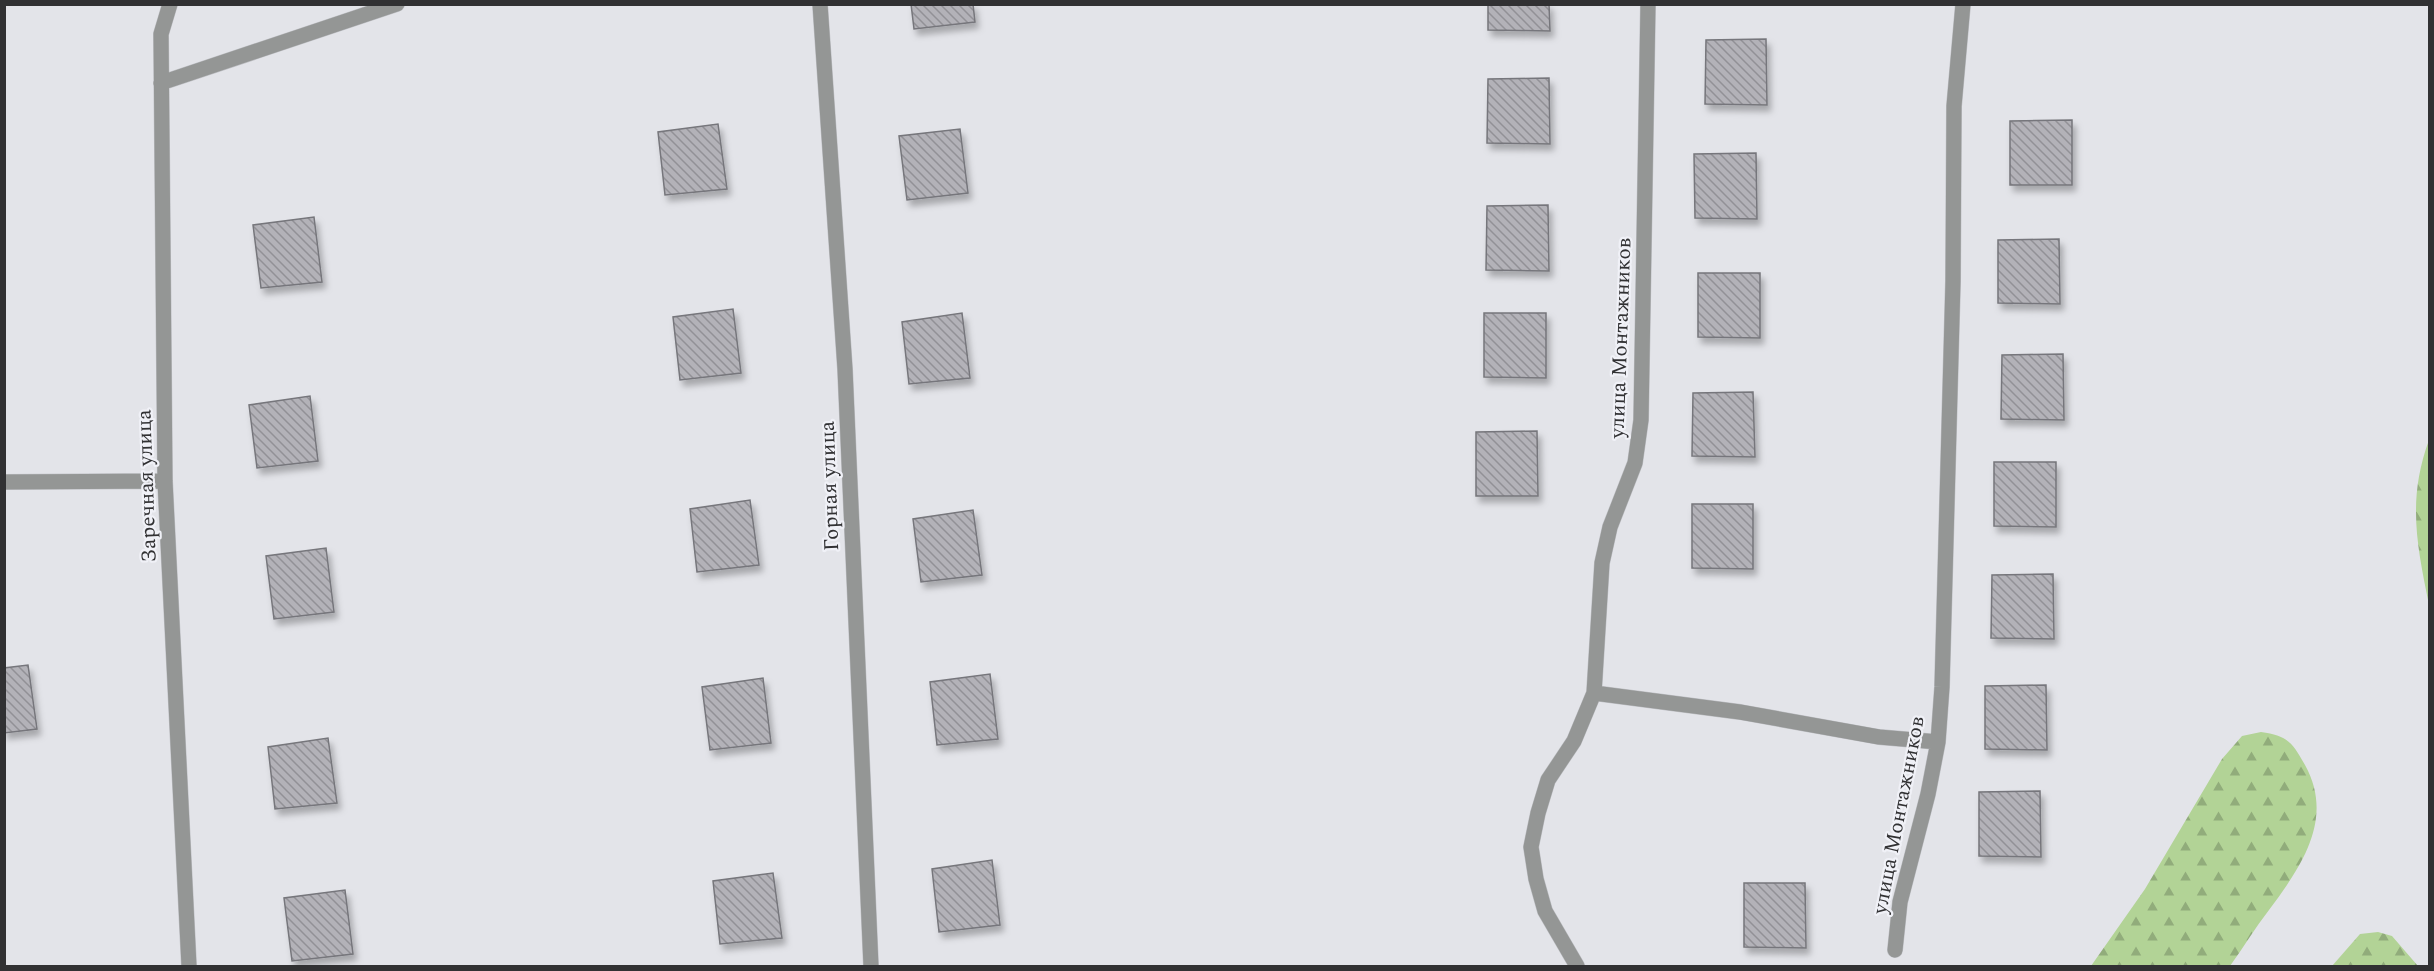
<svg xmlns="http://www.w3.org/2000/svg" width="2434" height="971" viewBox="0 0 2434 971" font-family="Spectral,serif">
	<defs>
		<pattern id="forest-firs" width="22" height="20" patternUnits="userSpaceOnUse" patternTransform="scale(1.5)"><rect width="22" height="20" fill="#b2d396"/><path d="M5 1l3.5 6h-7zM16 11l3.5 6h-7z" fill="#91ac7b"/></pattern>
		<pattern id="building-back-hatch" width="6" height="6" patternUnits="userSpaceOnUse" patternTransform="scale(1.5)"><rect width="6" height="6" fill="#b3b2b8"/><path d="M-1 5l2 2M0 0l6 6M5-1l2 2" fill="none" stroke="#929196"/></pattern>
		<filter id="shadow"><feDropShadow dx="3.5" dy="6" stdDeviation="3" flood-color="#0004"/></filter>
	</defs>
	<rect width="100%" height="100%" fill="#e3e4e9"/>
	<path fill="url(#forest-firs)" d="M2429 440V605C2417 545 2407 500 2429 440Z
		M2261 732C2288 736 2292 742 2305 765 2335 819 2301 867 2269 910 2255 928 2243 948 2230 966H2091L2145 889 2222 759 2242 736Z
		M2378 932 2392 936 2418 966H2332L2360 934Z"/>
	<path fill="url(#building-back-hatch)" stroke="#76767b" stroke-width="1.5" filter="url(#shadow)" d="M911 4H973L975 22 914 29Z
		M1488 4H1549L1550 31 1488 30Z
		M1766 39 1767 105 1705 104 1706 40Z
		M1549 78 1550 144 1487 143 1488 79Z
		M2072 120V185H2010V121Z
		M718 124 727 189 665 195 658 132Z
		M960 129 968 193 907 200 899 136Z
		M1756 153 1757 219 1695 218 1694 154Z
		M1548 205 1549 271 1486 270 1487 206Z
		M314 217 322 282 261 288 253 225Z
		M2059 239 2060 304 1998 303V240Z
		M1698 273H1760V338L1698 337Z
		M733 309 741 373 680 380 673 317Z
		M962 313 970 378 909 384 902 322Z
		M1484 313H1546V378L1484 377Z
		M2063 354 2064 420 2001 419 2002 355Z
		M1753 392 1755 457 1692 456 1693 393Z
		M310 396 318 461 257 468 249 405Z
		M1537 431 1538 496H1476V432Z
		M1994 462H2056V527L1994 526Z
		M750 500 759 565 697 572 690 509Z
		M1692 504H1753V569L1692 568Z
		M973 510 982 575 921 582 913 519Z
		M326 548 334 612 274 619 266 556Z
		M2053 574 2054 639 1991 638 1992 575Z
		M28 665 37 729 4 733V668Z
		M990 674 998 739 937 745 930 682Z
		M763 678 771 743 710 750 702 687Z
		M2046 685 2047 750 1985 749V686Z
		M328 738 337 803 275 809 268 747Z
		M2040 791 2041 857 1979 856V792Z
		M992 860 1000 925 939 932 932 869Z
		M773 873 782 938 720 944 713 881Z
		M1744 883H1805L1806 948 1744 947Z
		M345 890 353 954 292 961 284 898Z"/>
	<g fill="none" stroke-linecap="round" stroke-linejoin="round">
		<defs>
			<path id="minor" d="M170 4 161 34 165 481 189 966
				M820 4 845 369 871 966
				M161 83 397 4
				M4 482 165 481
				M1594 693 1740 712 1879 737 1938 742
				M1895 950 1900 902 1928 794 1938 742 1942 687 1953 281 1954 106 1963 4
				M1577 966 1545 911 1536 879 1531 847 1538 813 1548 780 1574 741 1594 693 1602 563 1610 527 1635 463 1641 420 1648 4"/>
		</defs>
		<use href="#minor" stroke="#bfc0c5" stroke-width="16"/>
		<use href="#minor" stroke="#949695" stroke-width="15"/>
	</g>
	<g text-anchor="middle" stroke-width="4.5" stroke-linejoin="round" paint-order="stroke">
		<g font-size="21" fill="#313133" stroke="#f0f1f7">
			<text transform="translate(1620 338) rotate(-88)" y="7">улица Монтажников</text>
			<text transform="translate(146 486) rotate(-92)" y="7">Заречная улица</text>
			<text transform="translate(829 486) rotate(-92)" y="7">Горная улица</text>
			<text transform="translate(1898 815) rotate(-79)" y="7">улица Монтажников</text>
		</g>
	</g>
	<rect width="2434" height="971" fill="none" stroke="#313133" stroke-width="12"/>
</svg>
